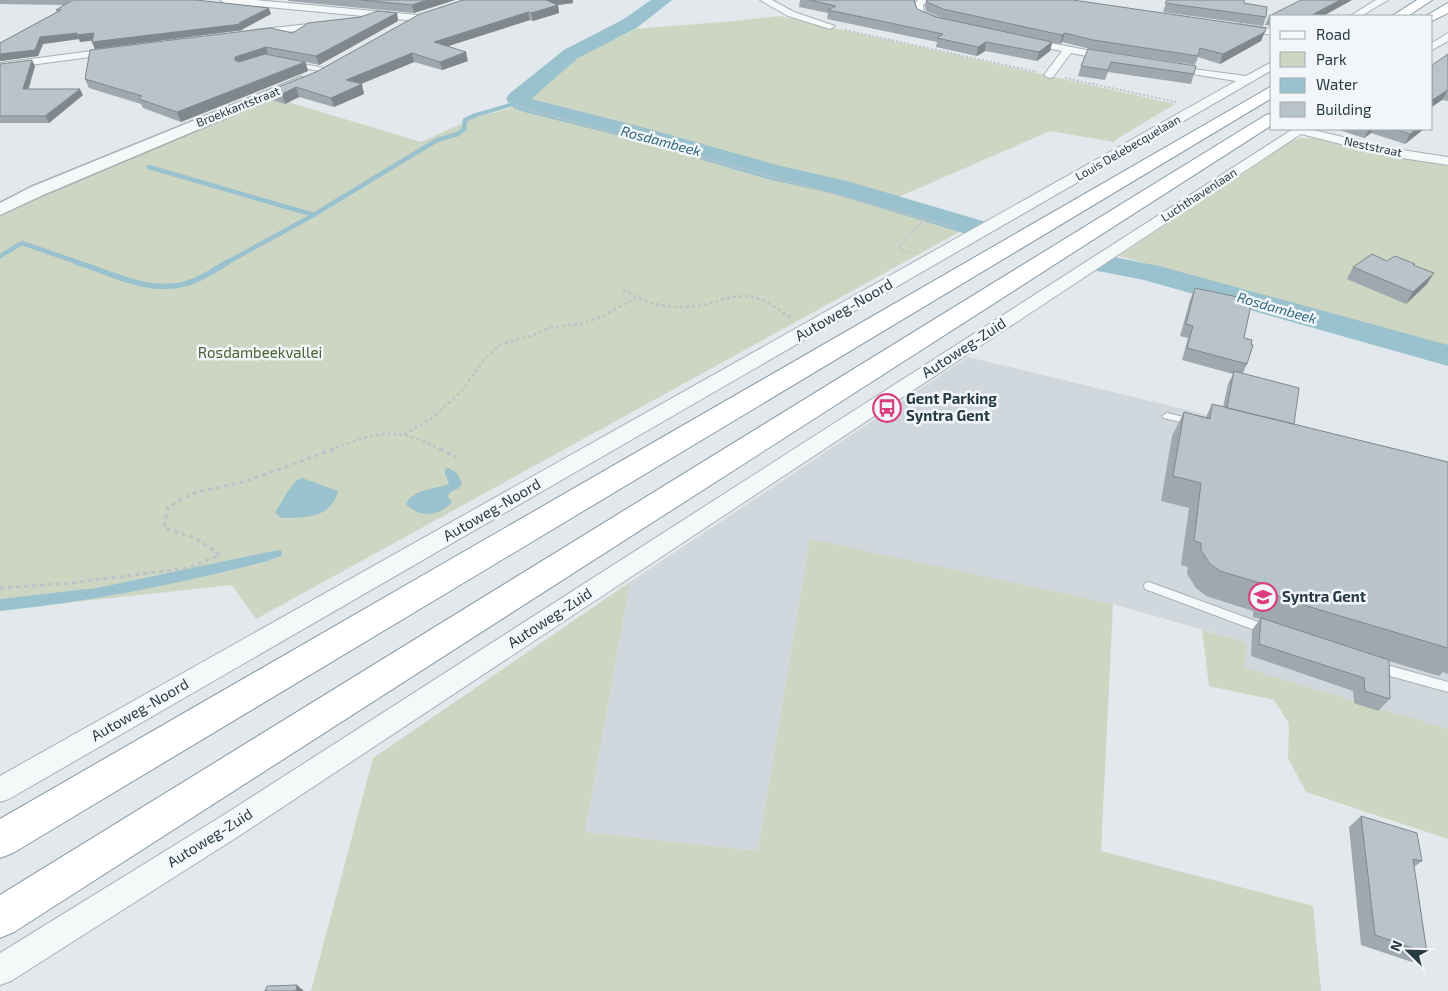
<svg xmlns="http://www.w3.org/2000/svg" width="1448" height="991" viewBox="0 0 1448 991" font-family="'Exo 2',sans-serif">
	<rect width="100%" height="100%" fill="#e2e8eb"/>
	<path fill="#d0d8de" d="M968 357 1448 473V729L1245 668 1246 642 1113 604 810 540 758 851 585 832 630 582Z"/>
	<path fill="#cdd6c2" d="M780 16 1175 104 1115 140 1114 142 1050 131 896 198 974 219 961 231 256 619 232 585 0 610V217L84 175 275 98 421 142 474 118 526 104 546 82 599 42 620 30 735 21Z
		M1302 138H1314L1375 152 1448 164V361L1419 342 1319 311 1119 256 1292 141Z
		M810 539 1113 604 1101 851 1313 906 1321 991H311L373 758 630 582 585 832 758 851Z
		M1202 630 1246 642 1245 668 1448 729V839L1306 792 1288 758 1289 723 1274 700 1209 686Z"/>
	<path fill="#9ac2ce" d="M448 468 457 473 462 483 459 488 449 493 448 497 452 502C439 517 419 518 406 504 411 491 435 488 447 485L449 483 445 474V469Z
		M302 478 338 491C331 519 304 518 281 518L275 512C283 502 291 481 302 478Z
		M278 550 282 551 281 556 264 562C177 584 90 602 0 611V599L97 588Z"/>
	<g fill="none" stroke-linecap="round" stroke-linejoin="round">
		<path stroke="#9ac2ce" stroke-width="4" d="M473 116 520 102"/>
		<path stroke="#9ac2ce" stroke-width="4.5" d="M149 167 314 215
			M0 256 22 243 80 263
			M226 263 310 217 437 140 458 134 464 129 465 120 476 115"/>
		<path stroke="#9ac2ce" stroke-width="5.5" d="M76 262C111 273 150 295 188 283 202 279 216 269 228 262"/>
		<path fill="#9ac2ce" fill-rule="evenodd" d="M651 0H672L638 27 578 58 531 99 638 126 781 166 847 181 986 222 990 228 986 234 976 236 966 234 831 193 767 179 620 136 524 112C515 109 511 107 506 99L509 94 564 50 624 19Z
			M1104 255 1159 266 1448 345V366L1144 280 1093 270 1089 264 1093 258Z"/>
		<defs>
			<path id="service" d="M293 62 324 68 327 70 324 72 291 65 290 64Z
				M1167 413 1196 420 1198 422 1193 425 1164 418 1162 416Z
				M1149 582 1272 627 1274 630 1272 633 1268 635 1145 589 1144 586 1145 583Z
				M1376 662 1448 682V692L1372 671 1370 667 1372 663Z"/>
			<path id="minor" d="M220 0H255L417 15 422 18 417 21 225 3Z
				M760 0H772L794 12 835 26 830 29 788 16Z
				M918 0H928L923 5 924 12 943 20V24H937L917 16 913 5Z
				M1376 0H1388L1361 16H1350Z
				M327 22 332 25 330 27 254 36 249 33 254 30Z
				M1239 24 1272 29V35L1236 29 1234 27Z
				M1448 33V41L1432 50V43Z
				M1025 38 1112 55 1117 58 1112 61 1071 53 1053 77 1049 78 1044 75 1062 51 1021 43 1020 41Z
				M116 48 121 51 120 53 0 69V63Z
				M1272 62V70L9 799 0 802V776L1236 81 1167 70 1163 69 1162 67 1163 65 1246 76Z
				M1293 129H1309L1389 148 1448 157V165L1389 156 1301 134 242 834 11 981 0 985V953L222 816Z"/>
			<path id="tertiary" d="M301 77 308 81 306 84 43 195 0 215V203L31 187Z"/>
			<path id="motorway" d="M1417 0H1432L1408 16H1392Z
				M1448 3V13L1432 21V16H1426Z
				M1272 86V98L13 853 0 858V819Z
				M1272 113V125L14 932 0 938V895L1266 115Z"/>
		</defs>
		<use href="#service" stroke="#a6b1b6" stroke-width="2"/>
		<use href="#minor" stroke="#a6b1b6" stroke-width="2"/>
		<use href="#tertiary" stroke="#a6b1b6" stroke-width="3"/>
		<use href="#motorway" stroke="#889aa4" stroke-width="2"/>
		<path stroke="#bcc3c7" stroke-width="2" stroke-dasharray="2 2" stroke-linecap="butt" d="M845 30 1037 72
			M1065 78 1176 102
			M516 106 953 227
			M908 252 898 248 924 219"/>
		<path stroke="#bcc3c7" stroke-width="2.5" stroke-dasharray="3 3" stroke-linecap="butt" d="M623 290C652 307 679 311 711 303 725 299 739 294 753 297 768 300 780 312 793 319
			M404 434 431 419 461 392 484 359 501 344 531 336 549 328 584 323 603 316 635 298
			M330 450C378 432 395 425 442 450"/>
		<path stroke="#bcc3c7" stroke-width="3" stroke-dasharray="4 4" stroke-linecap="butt" d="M440 449 456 457
			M0 588 71 583 188 568 220 555 195 538 164 528 168 507 194 493 246 481 334 449"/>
		<use href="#service" fill="#f5f8f9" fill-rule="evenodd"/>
		<use href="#minor" fill="#f5f8f9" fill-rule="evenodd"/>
		<use href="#tertiary" fill="#f5f8f9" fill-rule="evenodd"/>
		<use href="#motorway" fill="#fff" fill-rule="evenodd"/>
	</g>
	<path fill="#9ea8ae" d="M0 0H71V1L271 14 243 29V30L95 49 92 42 93 40 80 42 79 39 43 44 38 56 0 61V43L57 12 56 10 63 5 0 4Z
		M288 0H455L414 13 288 1Z
		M463 0H573V3L558 5 559 13 533 21 530 20 448 46 468 61 442 70 414 62 361 84 364 94 334 107 299 97 285 104 272 100 269 91 316 72Z
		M800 0H916L915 1 917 9 936 17 942 18 926 11 925 6 926 0H1073L1261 41 1220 64 1198 57 1195 65 1090 49 1062 42 1060 44 1052 43 1050 51 1037 61 985 51 977 56 936 47 937 42 827 19 828 13 799 7Z
		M1167 0 1244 3 1266 17 1263 26 1163 12Z
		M1352 0 1323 16H1272V26L1265 25 1269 16Z
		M397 13 398 21 319 65 306 62 308 71 181 122 143 108 141 104 89 88 85 79 293 33Z
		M1088 49 1194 74 1191 84 1108 72 1105 80 1078 76 1081 66Z
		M1448 54V101L1442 100Z
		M0 64 35 66 29 89 83 95 49 123H0Z
		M1340 129H1424L1405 144 1371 133 1364 138 1339 130Z
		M1387 261 1414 265 1427 284 1406 304 1347 279 1353 267Z
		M1195 288 1244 338 1247 364 1243 373 1294 424 1448 462V674L1443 672 1439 676 1389 661 1390 699 1378 711 1354 703 1353 691 1251 656 1252 630 1260 619 1253 617V611L1206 596 1196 588 1187 574 1188 567 1181 565 1189 508 1161 501 1172 436 1184 412 1206 417 1212 404 1223 407 1228 384 1233 374 1182 360 1188 338 1180 336 1190 300Z
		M1361 816 1422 861 1414 867 1427 953 1412 962 1361 945 1349 827Z"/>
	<path fill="#81888d" d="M427 0H455L414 13 412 5Z
		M543 0H573V3L544 7Z
		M1340 0H1352L1323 16H1310Z
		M558 5 559 13 533 21 531 13Z
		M269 8 271 14 243 29V30L95 49 92 42 239 23Z
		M528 12 530 20 436 50 434 42Z
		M397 13 398 21 319 65 316 56Z
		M1265 32 1261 41 1220 64 1223 54Z
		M77 33H94L97 40 80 42 79 39 43 44 38 56 0 61V54L40 37Z
		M1065 33 1062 42 1060 44 1062 35Z
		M986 42 985 51 977 56 978 47Z
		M1052 42 1050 51 1037 61 1039 52Z
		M266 47 268 55 238 69 235 60V57Z
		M466 52 468 61 442 70 440 62Z
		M412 53 414 62 349 89 346 80Z
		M32 60 35 66 26 95 23 89Z
		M305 62 308 71 181 122 177 112Z
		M362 84 364 94 334 107 331 98Z
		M296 87 299 97 285 104 282 94Z
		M80 89 83 95 49 123 45 116Z
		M1448 90 1442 100 1432 107V100Z
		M1369 129H1373L1371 133 1364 138Z
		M1417 129H1424L1405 144 1410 134Z
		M1434 273 1427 284 1406 304 1413 292Z
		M297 985 304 991H296Z"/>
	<path fill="#b8c3ca" stroke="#81888d" d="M73 0H196L269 8 239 23 241 24 92 42 94 33 77 35V33L40 37 35 50 0 54V43L61 10H56Z
		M361 0H427L412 5Z
		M463 0H546L558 5 531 13 528 12 434 42 466 52 440 62 412 53 346 80 362 84 331 98 296 87 282 94 269 91 316 72 420 14Z
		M809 0H914L917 9 936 17 1052 42 1039 52 986 42 978 47 937 38 943 34 828 10 836 6Z
		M927 0H1073L1266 28 1265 32 1223 54 1200 48 1198 56 1093 40 1065 33 1062 35 1057 34 943 9 927 2Z
		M1167 0H1244V3L1267 7 1266 17 1165 3Z
		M1301 0H1340L1310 16H1269Z
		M378 11 397 13 316 56 266 47 235 57V60L239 62 265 54 305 62 177 112 139 99 142 96 85 79 90 50 270 28 293 33 308 23 360 17Z
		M1088 49 1196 66 1194 74 1111 62 1108 70 1081 66Z
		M1448 54V90L1432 100V65Z
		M32 60 23 89H80L45 116H0V64Z
		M1394 129H1417L1410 134Z
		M1372 254 1387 261 1395 256 1415 264 1413 265 1434 273 1413 292 1353 267Z
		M1195 288 1252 300 1244 338 1252 340 1251 345H1253L1247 364 1187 348 1193 326 1186 324Z
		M1234 371 1299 388 1294 424 1227 408Z
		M1212 404 1448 462V648L1317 609 1269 593 1270 586 1220 571 1210 564 1201 550V543L1194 541 1201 483 1173 476 1184 412 1210 419Z
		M1261 618 1389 660 1390 699 1365 691 1364 678 1259 644Z
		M1361 816 1417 833 1422 861 1413 859 1427 953 1375 935Z
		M297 985 296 991H265L267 986Z"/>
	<defs>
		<symbol id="bus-ring" viewBox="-11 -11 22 22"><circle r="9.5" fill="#f2f6f8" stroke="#da3d80" stroke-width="1.5"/><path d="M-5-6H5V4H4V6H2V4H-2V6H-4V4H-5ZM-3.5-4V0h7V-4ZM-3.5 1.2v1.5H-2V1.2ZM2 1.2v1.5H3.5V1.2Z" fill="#da3d80"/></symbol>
		<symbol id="university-ring" viewBox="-11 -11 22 22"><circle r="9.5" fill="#f2f6f8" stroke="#da3d80" stroke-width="1.5"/><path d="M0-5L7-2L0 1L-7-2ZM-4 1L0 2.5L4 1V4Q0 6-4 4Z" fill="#da3d80"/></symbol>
	</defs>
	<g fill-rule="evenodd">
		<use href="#bus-ring" x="871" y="392" width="32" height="32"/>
		<use href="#university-ring" x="1247" y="581" width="32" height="32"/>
	</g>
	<g text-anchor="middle" stroke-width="5" stroke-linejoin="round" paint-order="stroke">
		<g font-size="12" fill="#283b45" stroke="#f2f6f8">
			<text transform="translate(238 107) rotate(-22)" y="4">Broekkantstraat</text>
			<text transform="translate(1373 147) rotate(12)" y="4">Neststraat</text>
			<text transform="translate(1128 148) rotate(-30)" y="4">Louis Delebecquelaan</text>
			<text transform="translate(1199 195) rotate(-33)" y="4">Luchthavenlaan</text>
		</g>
		<g font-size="14" font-style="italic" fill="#2e677d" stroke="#f2f6f8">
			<text transform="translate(661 141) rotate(15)" y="5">Rosdambeek</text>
			<text transform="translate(1277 308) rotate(16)" y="5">Rosdambeek</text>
		</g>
		<g font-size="15" fill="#283b45" stroke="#f2f6f8">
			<text transform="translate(844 310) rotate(-30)" y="5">Autoweg-Noord</text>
			<text transform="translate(964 348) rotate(-33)" y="5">Autoweg-Zuid</text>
			<text transform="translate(492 510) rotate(-30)" y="5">Autoweg-Noord</text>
			<text transform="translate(550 618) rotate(-33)" y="5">Autoweg-Zuid</text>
			<text transform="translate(140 710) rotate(-30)" y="5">Autoweg-Noord</text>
			<text transform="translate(210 838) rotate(-32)" y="5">Autoweg-Zuid</text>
		</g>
		<g font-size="15" fill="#496234" stroke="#f2f6f8">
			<text x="260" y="358">Rosdambeekvallei</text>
		</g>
		<g font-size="15" font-weight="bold" fill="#283b45" stroke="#f2f6f8" text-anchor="start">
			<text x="906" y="404">Gent Parking<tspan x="906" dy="17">Syntra Gent</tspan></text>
			<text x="1282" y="602">Syntra Gent</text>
		</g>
	</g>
	<rect x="1270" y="15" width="162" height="115" fill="#f2f6f8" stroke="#a1abb0"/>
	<rect x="1280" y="31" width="25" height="8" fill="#f5f8f9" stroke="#a1abb0"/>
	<text x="1316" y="40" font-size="15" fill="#283b45">Road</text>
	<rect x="1280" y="52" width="25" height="15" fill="#cdd6c2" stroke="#a1abb0"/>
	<text x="1316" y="65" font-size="15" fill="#283b45">Park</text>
	<rect x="1280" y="78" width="25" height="15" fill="#9ac2ce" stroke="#a1abb0"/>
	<text x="1316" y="90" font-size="15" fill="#283b45">Water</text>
	<rect x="1280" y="102" width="25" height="15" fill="#b8c3ca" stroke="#a1abb0"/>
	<text x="1316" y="115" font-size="15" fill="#283b45">Building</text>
	<g transform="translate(1408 951) rotate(293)" stroke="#f2f6f8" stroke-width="4" paint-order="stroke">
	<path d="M0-4L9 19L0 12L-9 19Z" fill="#283b45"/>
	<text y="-8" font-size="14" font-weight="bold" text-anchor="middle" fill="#283b45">N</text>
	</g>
</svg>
